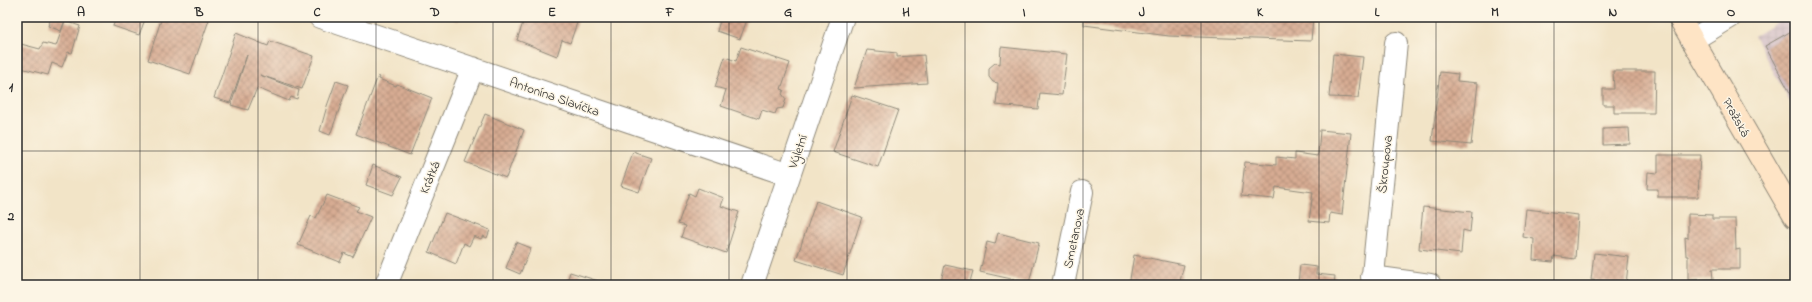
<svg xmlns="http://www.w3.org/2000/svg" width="1812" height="302" viewBox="0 0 1812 302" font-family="'Indie Flower',sans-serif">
	<defs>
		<pattern id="industrial-grid" width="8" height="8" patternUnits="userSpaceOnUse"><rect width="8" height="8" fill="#d2bdc6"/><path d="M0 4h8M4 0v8" fill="none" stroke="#b4a3aa"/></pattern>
		<pattern id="building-cross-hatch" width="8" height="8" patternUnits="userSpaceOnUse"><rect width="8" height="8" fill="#d7ac93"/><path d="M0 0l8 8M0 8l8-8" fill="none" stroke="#af8c78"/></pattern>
	</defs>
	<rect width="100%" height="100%" fill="#fcf5e5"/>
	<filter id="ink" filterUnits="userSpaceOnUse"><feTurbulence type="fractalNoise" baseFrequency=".025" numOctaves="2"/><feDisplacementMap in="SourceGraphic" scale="8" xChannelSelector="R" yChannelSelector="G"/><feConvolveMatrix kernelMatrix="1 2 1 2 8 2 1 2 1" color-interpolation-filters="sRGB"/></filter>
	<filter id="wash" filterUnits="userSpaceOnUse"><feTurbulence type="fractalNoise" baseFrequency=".012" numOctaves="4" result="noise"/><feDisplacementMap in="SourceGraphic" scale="16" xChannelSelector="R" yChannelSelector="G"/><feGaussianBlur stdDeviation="0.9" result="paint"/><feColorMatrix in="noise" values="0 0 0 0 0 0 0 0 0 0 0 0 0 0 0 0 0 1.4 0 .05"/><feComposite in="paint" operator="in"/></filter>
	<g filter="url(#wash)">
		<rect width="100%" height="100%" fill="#f2e4c7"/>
		<path fill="url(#industrial-grid)" d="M1786 17H1795V111L1754 36Z"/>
		<g id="blocks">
			<path fill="url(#building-cross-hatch)" d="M51 17H66L61 31 48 26Z
				M113 17H146L139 35 113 26 116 18Z
				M162 17H201L209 20 190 74 148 60Z
				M448 17H460L458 21Z
				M525 17H579L570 43 562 40 557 56 517 40Z
				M721 17H748L740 39 717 31Z
				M1084 17H1313L1311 41 1169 36 1084 25Z
				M65 21 80 26 72 53 68 52 62 67 52 63 48 75 17 67V43L40 49 43 43 56 46Z
				M1795 29V102L1765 46Z
				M236 33 268 46 270 41 314 56 302 89 260 75 299 90 297 99 291 97 289 101 257 88 248 110 231 105 247 55 230 103 214 98Z
				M741 47 790 63 781 89 784 90 782 94 786 99 783 108 777 109 775 114 762 110 759 119 721 106 726 90 715 87 725 57 736 61Z
				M1001 47 1067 54 1062 95 1040 93 1038 109 996 105 998 83 993 82 989 77V68L995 63 1000 64Z
				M867 50 897 53V57L924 55 927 83 854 88Z
				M1333 54 1363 57 1358 98 1329 97Z
				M1613 71H1655L1654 113H1614V105H1603V89H1614Z
				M1440 72 1458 74 1457 81 1478 83 1471 145 1432 141Z
				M378 76 380 77 379 79 396 86 397 84 432 98 410 155 356 134Z
				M336 81 348 85 330 135 320 131 327 106Z
				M852 95 898 110 878 167 833 152Z
				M485 114 524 130 506 178 465 162Z
				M1629 128 1630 144 1603 145V129Z
				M1320 130 1351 133 1342 215 1330 213 1329 223 1309 221 1313 192 1276 187 1274 199 1241 196 1245 162 1276 165V157L1295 159V153L1318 156Z
				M633 152 651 158 639 192 621 186Z
				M1658 155H1700L1698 197H1658V189H1647L1648 172 1658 173Z
				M373 165 402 177 393 195 366 185Z
				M698 188 724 198 721 206 739 212 726 253 681 237 685 226 678 224 689 193 695 196Z
				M327 195 359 207 356 211 371 217 353 257 344 253 340 262 298 245 311 216 316 218Z
				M816 201 862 217 843 275 796 260Z
				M1423 207 1472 212 1470 232 1463 230 1461 254 1419 249Z
				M1526 209 1578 215 1575 259 1554 256 1553 262 1533 260 1534 239 1523 237Z
				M445 213 490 230 487 238 483 236 481 239 474 236 469 246 464 243 456 264 429 252Z
				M1688 214 1712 215V219H1735L1736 250 1740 249V269H1712L1713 279 1688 280V256H1686L1685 237 1688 238Z
				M998 233 1039 243 1029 283 980 272 987 242 995 244Z
				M516 242 531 248 520 274 506 268Z
				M1594 253 1629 257 1626 284 1591 280Z
				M1134 255 1184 265 1179 285H1129Z
				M945 265 973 271 969 285H940Z
				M1300 265 1317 267 1316 274 1335 276 1334 285H1288L1289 282 1298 283Z
				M570 272 611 285H566Z"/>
		</g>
	</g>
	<g filter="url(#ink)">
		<use href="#blocks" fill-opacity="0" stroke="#8e8879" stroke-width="1"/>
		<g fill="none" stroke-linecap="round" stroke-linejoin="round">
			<defs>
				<path id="street" d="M320 17 789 175
					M1692 40 1730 17
					M1372 277 1430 285
					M386 285 473 68
					M752 285 843 17
					M1063 285 1082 192
					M1372 285 1396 43"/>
				<path id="secondary" d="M1679 17 1795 217"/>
			</defs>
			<use href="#street" stroke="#8e8879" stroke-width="24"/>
			<use href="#secondary" stroke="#8e8879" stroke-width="24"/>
			<use href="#street" stroke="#fff" stroke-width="22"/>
			<use href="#secondary" stroke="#fee4c5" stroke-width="22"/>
		</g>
	</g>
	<path fill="none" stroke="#2b2b2b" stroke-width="1" stroke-opacity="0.55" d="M140 17V285M258 17V285M376 17V285M493 17V285M611 17V285M729 17V285M847 17V285M965 17V285M1083 17V285M1201 17V285M1319 17V285M1436 17V285M1554 17V285M1672 17V285M17 151H1795"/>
	<g text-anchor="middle" stroke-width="3" stroke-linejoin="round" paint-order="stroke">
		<g font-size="13" fill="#2b2b2b" stroke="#fcf5e5">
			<text transform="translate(555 96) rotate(19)" y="5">Antonína Slavíčka</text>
			<text transform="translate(1737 117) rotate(61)" y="5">Pražská</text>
			<text transform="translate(797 151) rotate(-71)" y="5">Výletní</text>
			<text transform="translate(1384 164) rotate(-84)" y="5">Škroupova</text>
			<text transform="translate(429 177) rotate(-68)" y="5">Krátká</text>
			<text transform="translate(1073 238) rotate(-78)" y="5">Smetanova</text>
		</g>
	</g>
	<rect width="1812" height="302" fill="none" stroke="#fcf5e5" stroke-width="44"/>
	<rect x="22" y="22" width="1768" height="258" fill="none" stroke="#2b2b2b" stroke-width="1.5"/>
	<g font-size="13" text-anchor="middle" font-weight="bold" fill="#2b2b2b">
		<text x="81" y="16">A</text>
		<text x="199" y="16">B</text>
		<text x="317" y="16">C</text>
		<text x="435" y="16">D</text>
		<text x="552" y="16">E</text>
		<text x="670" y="16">F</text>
		<text x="788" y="16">G</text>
		<text x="906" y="16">H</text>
		<text x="1024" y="16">I</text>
		<text x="1142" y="16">J</text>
		<text x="1260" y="16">K</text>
		<text x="1377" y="16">L</text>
		<text x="1495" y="16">M</text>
		<text x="1613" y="16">N</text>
		<text x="1731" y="16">O</text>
		<text x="11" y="91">1</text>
		<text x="11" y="220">2</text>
	</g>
</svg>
